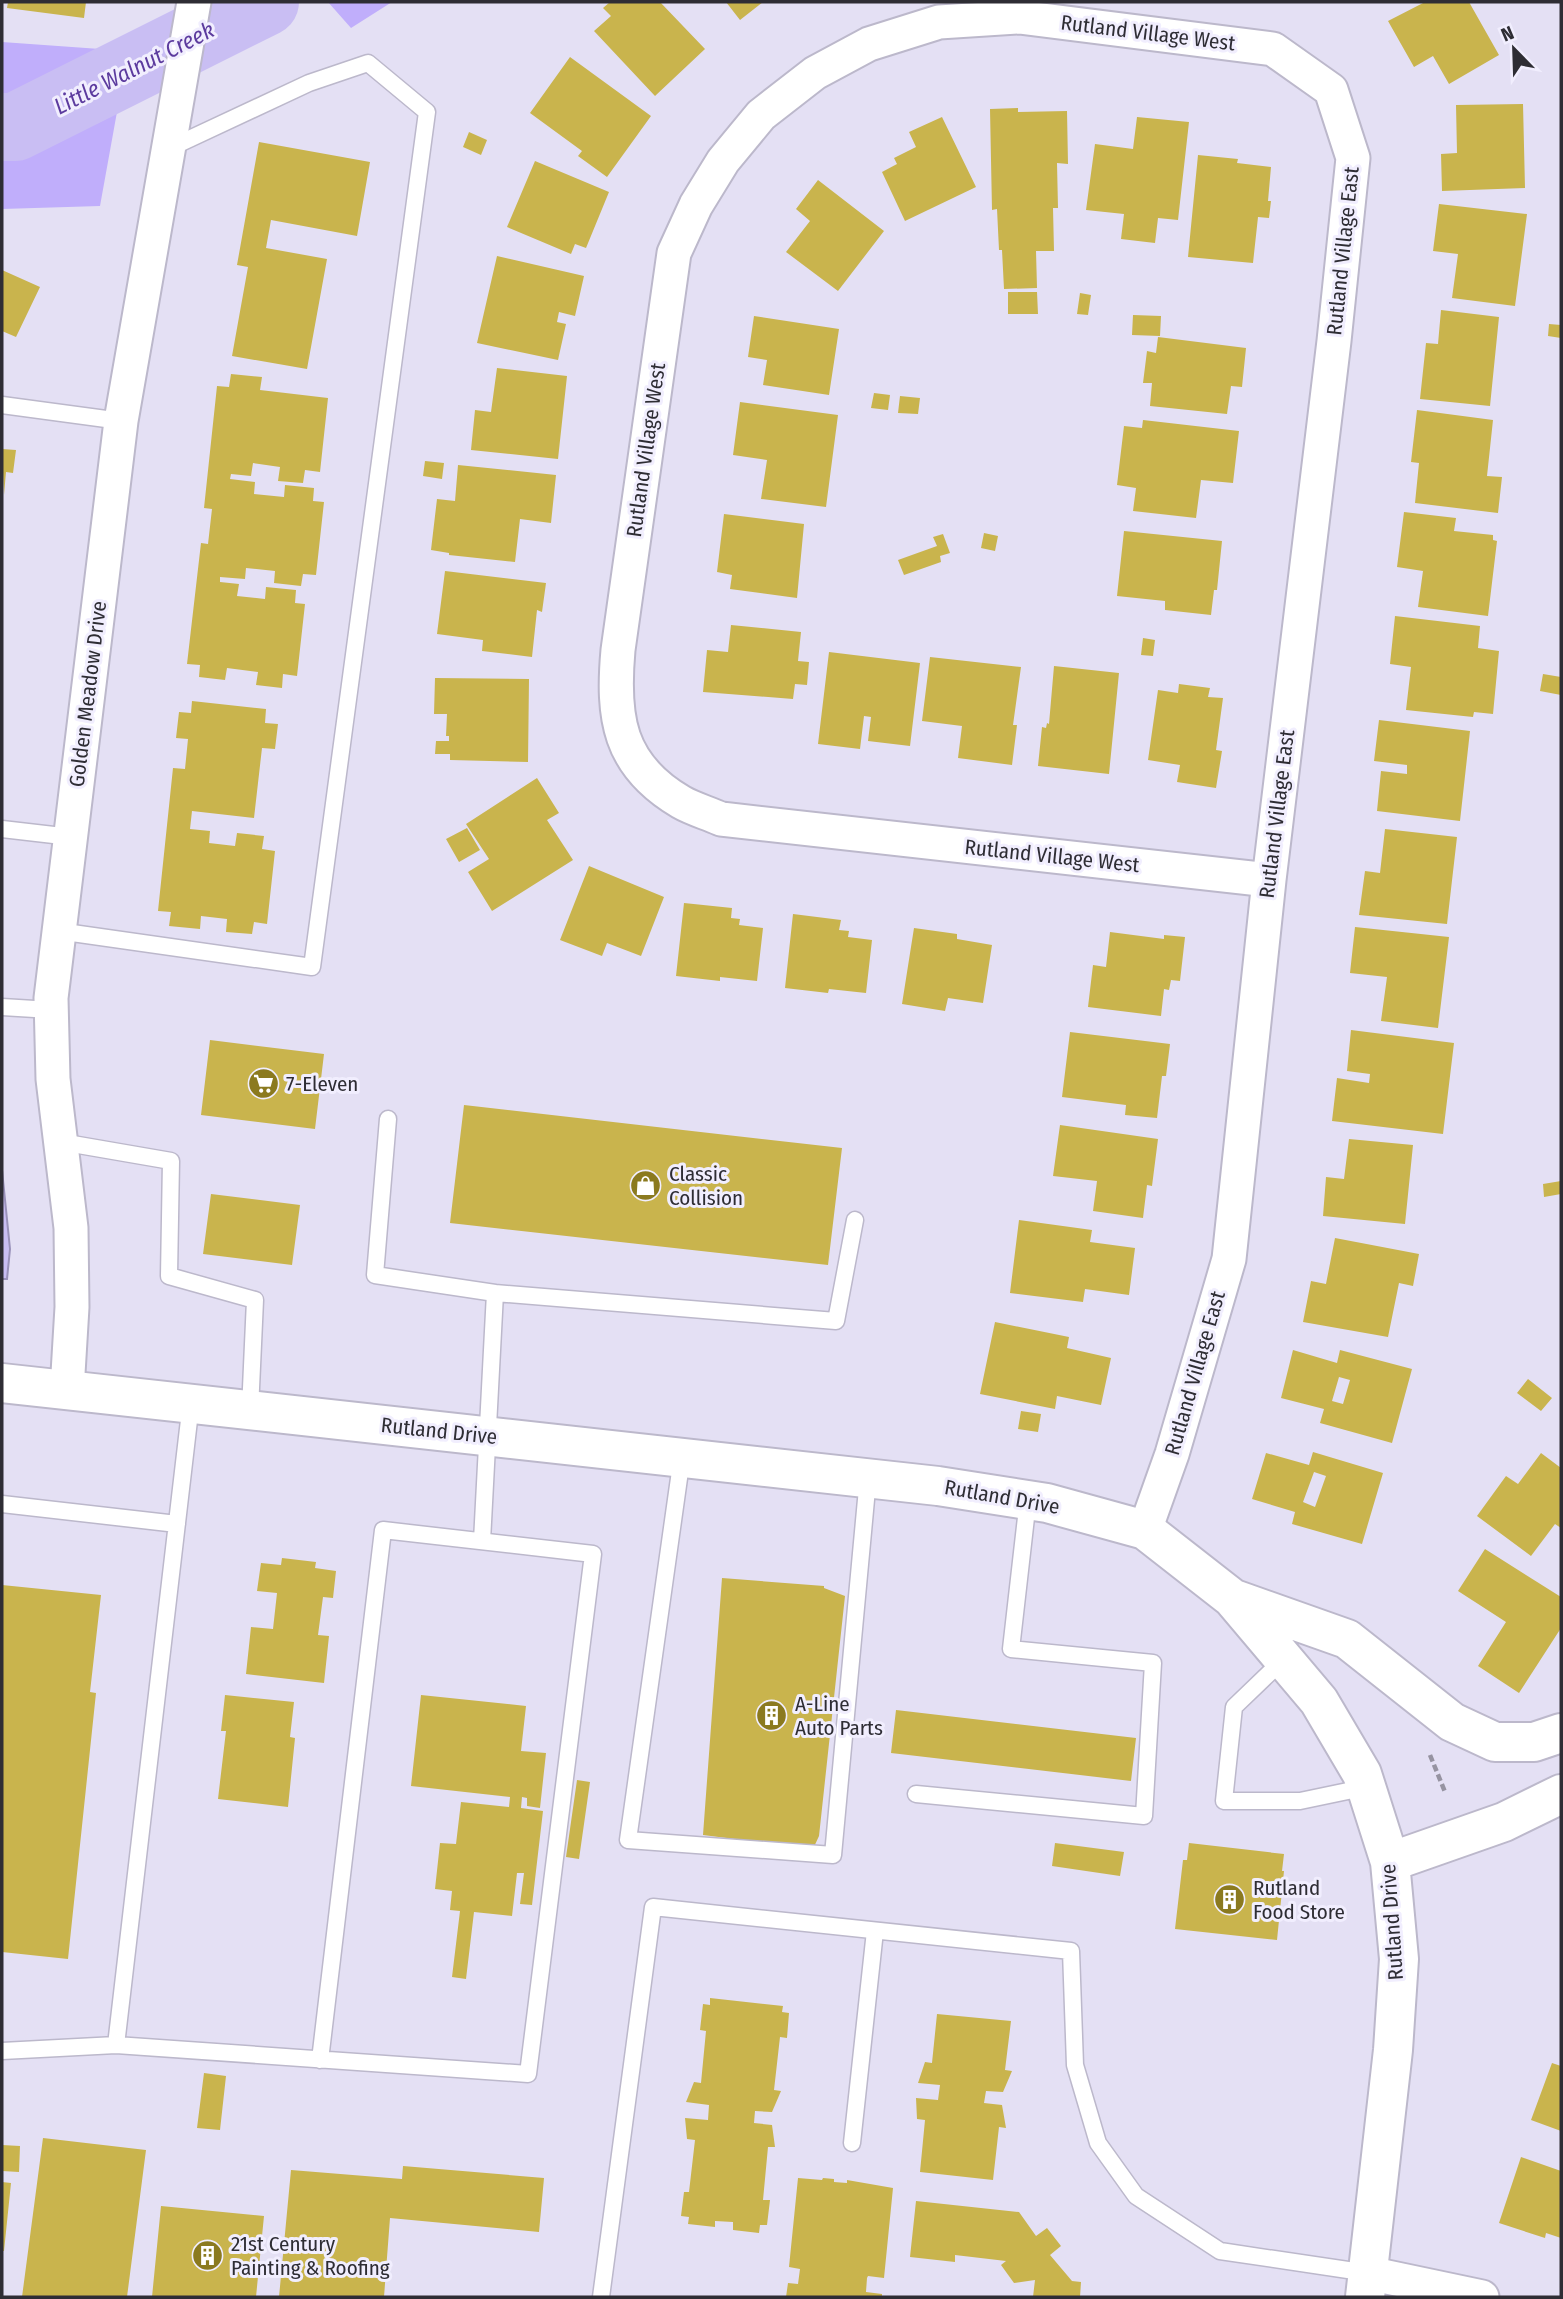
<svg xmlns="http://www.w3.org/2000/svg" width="1563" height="2299" viewBox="0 0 1563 2299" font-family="'Fira Sans Condensed',sans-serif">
	<rect width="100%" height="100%" fill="#e4e0f4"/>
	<path fill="#c0aefb" d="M328 2H392L351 28Z
		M2 42 128 51 100 206 2 209Z"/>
	<path fill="#c9bef3" stroke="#9a92ba" stroke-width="2" d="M2 1170 10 1249 7 1279H2Z"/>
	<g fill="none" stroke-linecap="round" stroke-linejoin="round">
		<path stroke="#c9bef3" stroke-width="68" d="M2 127H15L265 2"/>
	</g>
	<path fill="#c9b44d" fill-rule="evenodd" d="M8 2H86L84 18 7 8Z
		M610 2H660L705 49 655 96 594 31 611 16 603 8Z
		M726 2H763L740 20Z
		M1425 2H1469L1499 55 1449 84 1433 56 1414 67 1388 21Z
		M570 57 651 116 607 177 578 156 582 151 530 113Z
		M1523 104 1525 188 1442 191 1441 154 1457 153 1456 105Z
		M1018 108V112L1067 111 1068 164 1057 163 1058 208H1053L1054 251H1036L1037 288 1004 289 1002 250H999L997 209 992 210 990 109Z
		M942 117 976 187 905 221 882 172 897 164 894 158 916 147 909 132Z
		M1137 117 1189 122 1178 220 1158 218 1155 243 1121 239 1124 214 1086 210 1095 144 1133 149Z
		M469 132 487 140 481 155 463 147Z
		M259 142 370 162 357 236 271 220 266 248 327 259 307 369 232 356 248 267 237 265Z
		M1198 155 1238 159 1237 163 1271 167 1268 201H1271L1269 218 1258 217 1253 263 1188 257Z
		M535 161 609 192 586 248 575 244 571 254 507 227Z
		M818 180 884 231 838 291 786 252 810 221 796 209Z
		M1439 204 1527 214 1515 306 1452 298 1458 254 1433 251Z
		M497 256 584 276 575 316 559 312 557 322 566 324 558 360 477 343Z
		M2 270 40 287 16 337 2 331Z
		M1008 292H1037L1038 314H1008Z
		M1080 293 1091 295 1088 315 1077 314Z
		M1441 310 1499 317 1490 406 1420 399 1426 343 1438 344Z
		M1133 315 1161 316 1160 336 1132 335Z
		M754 316 839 329 829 395 763 385 767 360 748 357Z
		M1549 324 1561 325V338L1548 336Z
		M1158 337 1246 348 1242 387 1231 386 1227 414 1150 406 1152 383H1143L1147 351 1156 353Z
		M497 368 567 376 558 459 471 450 475 410 491 412Z
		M231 374 262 377 260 390 328 398 320 472 305 470 303 483 278 481 280 467 253 463 251 476 231 474 230 479 255 482 254 494 284 497 285 485 314 488 313 501 324 502 316 575 303 574 301 586 274 583 275 571 246 568 245 579 220 577V582L239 584 237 596 265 599 266 587 296 590 295 603 305 604 297 676 283 674 282 688 256 685 258 672 227 668 225 680 199 677 200 665 187 664 201 543 208 544 212 509 204 508 217 386 229 387Z
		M874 393 890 395 888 410 871 408Z
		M900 396 920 398 918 414 898 413Z
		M740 402 838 415 826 507 761 499 767 460 733 455Z
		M1417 410 1493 420 1487 476 1502 477 1498 513 1415 503 1419 463 1411 462Z
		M1143 420 1239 431 1233 483 1201 480 1196 518 1133 511 1136 488 1117 485 1124 426 1142 428Z
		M2 449 16 450 13 473 6 472 4 495Z
		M425 461 444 463 442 479 423 476Z
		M458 465 556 475 551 523 520 519 515 562 449 555V553L431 550 437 499 455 501Z
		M1404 512 1456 518 1454 531 1493 535V540L1497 541 1488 616 1418 607 1423 571 1397 567Z
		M724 514 804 524 797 598 730 589 732 575 717 572Z
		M1124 531 1222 541 1217 590H1214L1211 615 1165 610V601L1117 596Z
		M984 533 998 536 995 551 981 548Z
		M943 534 950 553 940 556 941 562 904 575 898 560 937 546 933 537Z
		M445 571 546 583 542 612 537 610 532 657 482 651 483 640 437 634Z
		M1395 616 1480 626 1478 648 1499 651 1493 714 1474 712 1473 717 1406 710 1411 667 1390 664Z
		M731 625 801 632 798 661 809 662 807 685 795 684 793 699 703 692 707 650 728 652Z
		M1143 638 1155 640 1153 656 1141 655Z
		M829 652 920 663 910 746 868 741 871 717 864 716 860 749 818 744Z
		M930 657 1021 667 1013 725H1017L1012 765 958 758 962 726 922 721Z
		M1054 666 1119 673 1109 774 1038 766 1042 727 1046 728 1047 723 1049 724Z
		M1543 674 1561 677V695L1540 691Z
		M435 678 529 679 528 762 450 760V754H435L436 741H449V736H446L447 714H434Z
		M1179 684 1210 688 1208 697 1223 698 1216 750 1222 751 1216 788 1177 782 1180 765 1148 760 1158 690 1178 693Z
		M192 701 266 709 265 723 278 724 275 749 262 748 254 818 192 811 190 829 210 831 209 843 235 846 237 833 264 836 262 849 275 851 267 924 254 922 252 934 226 932 227 919 201 916 200 929 169 926 171 912 158 911 173 768 185 769 188 739 176 738 179 712 191 713Z
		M1379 720 1470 731 1460 821 1377 811 1381 771 1407 774V765L1374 761Z
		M537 778 559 813 547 820 573 860 492 911 468 872 489 859 466 824Z
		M467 828 480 850 459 862 446 839Z
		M1385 829 1457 837 1447 924 1359 915 1365 871 1380 873Z
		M589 866 664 897 641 956 607 943 602 956 560 940Z
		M684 903 732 908 731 918 740 919 739 925 763 928 757 981 720 977V981L676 976Z
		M793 914 841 920 839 930 849 931 848 937 872 940 866 993 829 989 828 993 785 988Z
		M1355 927 1449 937 1438 1028 1381 1021 1387 977 1350 973Z
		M914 928 957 934V939L992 945 983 1003 948 998 945 1011 902 1004Z
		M1110 932 1164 939V935L1185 937 1180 981 1171 980 1169 990 1164 989 1161 1016 1088 1007 1093 965 1106 967Z
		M1351 1030 1454 1043 1443 1134 1332 1121 1337 1078 1369 1083 1370 1074 1347 1071Z
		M1070 1032 1170 1044 1166 1076H1162L1157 1118 1125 1115 1126 1105 1062 1097Z
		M210 1040 324 1054 315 1129 201 1115Z
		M464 1105 842 1148 828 1265 450 1223Z
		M1060 1125 1158 1139 1152 1186 1147 1185 1143 1218 1093 1211 1097 1181 1053 1176Z
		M1349 1139 1413 1145 1405 1224 1323 1216 1326 1177 1344 1179Z
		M1561 1181V1194L1544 1197 1543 1184Z
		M211 1194 300 1205 292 1265 203 1254Z
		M1019 1220 1092 1230 1090 1242 1135 1248 1129 1295 1085 1289 1083 1302 1010 1293Z
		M1335 1238 1419 1254 1413 1286 1399 1283 1388 1337 1303 1322 1311 1281 1326 1284Z
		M995 1322 1069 1337 1067 1348 1111 1358 1101 1405 1057 1396 1055 1409 980 1394Z
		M1293 1350 1337 1363 1340 1350 1412 1369 1392 1443 1320 1423 1324 1409 1281 1398ZM1339 1377 1350 1380 1343 1404 1332 1401Z
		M1528 1379 1552 1398 1541 1411 1517 1393Z
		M1021 1411 1041 1414 1038 1432 1018 1429Z
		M1313 1452 1383 1473 1362 1544 1292 1524 1295 1512 1252 1499 1266 1453 1309 1465ZM1314 1472 1326 1476 1315 1507 1303 1502Z
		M1541 1453 1561 1468V1528L1555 1524 1531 1556 1477 1516 1506 1476 1518 1484Z
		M1485 1549 1561 1597V1628L1519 1693 1478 1666 1506 1622 1458 1591Z
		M282 1558 316 1562 315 1568 336 1571 333 1598 323 1597 318 1635 329 1636 324 1683 246 1674 251 1627 273 1629 277 1593 257 1591 261 1563 281 1565Z
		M722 1578 824 1586V1588L845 1596 819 1836 813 1849 703 1835Z
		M2 1585 101 1595 90 1692 96 1693 68 1959 2 1952Z
		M225 1695 294 1702 290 1737 295 1738 288 1807 218 1799 226 1731H221Z
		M421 1695 526 1706 521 1751 546 1753 540 1808 527 1806V1798L522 1797 521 1808 543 1811 532 1905 520 1904 524 1873H517L512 1916 474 1912 466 1979 452 1977 460 1911 450 1910 452 1891 435 1889 440 1843 456 1844 461 1802 509 1807 510 1797 411 1786Z
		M896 1710 1136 1738 1131 1781 891 1753Z
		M577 1780 590 1782 579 1859 566 1857Z
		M1055 1843 1124 1852 1120 1876 1052 1866Z
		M1189 1843 1284 1854 1282 1871H1284L1277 1940 1175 1929 1183 1860H1187Z
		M710 1998 783 2006 782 2012 789 2013 787 2038 780 2037 774 2090 781 2091 772 2112 755 2111 754 2123 772 2125 775 2147H768L763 2200H770L767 2225H760L759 2233 733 2230V2222L715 2221V2227L688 2224 689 2217 681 2216 684 2192H689L695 2140 687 2139 685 2118 708 2120 709 2105 686 2102 694 2082 701 2083 706 2031 700 2030 703 2004 710 2005Z
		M937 2014 1011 2021 1005 2070 1012 2071 1003 2092 986 2091 984 2103 1002 2105 1006 2128 999 2127 993 2180 920 2172 925 2120 917 2119 916 2098 938 2100 940 2085 918 2083 925 2062 932 2063Z
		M1552 2063 1561 2066V2131L1531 2120Z
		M204 2073 226 2076 220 2130 197 2128Z
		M43 2138 146 2150 127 2297H22Z
		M2 2145 20 2146 19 2172 2 2171Z
		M1521 2157 1561 2171V2238L1546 2233 1545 2238 1499 2223Z
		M403 2166 544 2178 539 2232 390 2218 384 2297H279L291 2170 402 2179Z
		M798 2178 822 2180 823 2178 834 2179V2182L847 2183V2180L893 2188 884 2278 868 2276 867 2278 866 2292 882 2294V2297H786L788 2283 798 2284 800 2269 789 2267Z
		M2 2182 11 2183 4 2251H2Z
		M916 2201 1019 2212 1036 2236 1047 2228 1061 2246 1050 2255 1072 2281 1081 2282 1080 2297H1033L1035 2280 1014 2283 1001 2265 1006 2261 955 2255V2262L910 2257Z
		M161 2206 264 2216 256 2297H152Z"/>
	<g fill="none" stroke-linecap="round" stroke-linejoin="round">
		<defs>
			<path id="lane" d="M2 405 121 421
				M2 829 71 837
				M58 931 312 967 427 112 368 63 309 83 170 148
				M2 1007 51 1010
				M388 1119 375 1275 495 1293 482 1541
				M61 1142 171 1161 169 1276 255 1300 250 1410
				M495 1293 836 1321 855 1220
				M191 1403 116 2045 528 2074 593 1554 383 1530 320 2060
				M682 1457 628 1840 833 1855 868 1478
				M2 1504 177 1524
				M1284 1659 1234 1707 1224 1801H1300L1367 1787
				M916 1794 1144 1816 1153 1663 1011 1649 1028 1500
				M2 2051 116 2045
				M852 2143 875 1931
				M601 2297 653 1907 1071 1951 1075 2065 1098 2143 1136 2196 1220 2251 1368 2273"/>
			<path id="street" d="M67 1390 72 1307 71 1228 53 1079 51 998 121 421 194 2
				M1145 1530 1172 1454 1229 1259 1269 880 1334 341 1353 158 1331 90 1273 49 1019 17 939 22 869 44 815 73 761 115 723 161 696 205 674 253 618 650C612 717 618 765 681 802 693 809 708 813 721 819L1269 880
				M1368 2273 1482 2297"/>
			<path id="secondary" d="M2 1383 938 1486 1047 1503 1145 1530 1232 1598 1319 1701 1362 1774 1390 1862 1399 1959 1393 2050 1365 2297
				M1234 1599 1347 1639 1452 1722 1495 1742H1534L1561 1733
				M1390 1862 1504 1822 1561 1794"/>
		</defs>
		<use href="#lane" stroke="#bcb8cb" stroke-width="19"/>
		<use href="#street" stroke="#bcb8cb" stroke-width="37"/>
		<use href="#secondary" stroke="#bcb8cb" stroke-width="42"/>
		<path stroke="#9693a1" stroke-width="4.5" stroke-dasharray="7 3.5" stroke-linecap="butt" d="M1430 1755 1445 1792"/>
		<use href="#lane" stroke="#fff" stroke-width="16"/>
		<use href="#street" stroke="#fff" stroke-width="33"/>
		<use href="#secondary" stroke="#fff" stroke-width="38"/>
	</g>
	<defs>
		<symbol id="supermarket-disc" viewBox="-11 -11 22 22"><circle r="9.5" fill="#8b7a1f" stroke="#f1eefe"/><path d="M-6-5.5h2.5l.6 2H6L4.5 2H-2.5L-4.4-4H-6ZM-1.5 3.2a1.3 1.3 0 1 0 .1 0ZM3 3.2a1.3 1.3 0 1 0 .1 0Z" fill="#fff"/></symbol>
		<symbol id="shop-disc" viewBox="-11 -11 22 22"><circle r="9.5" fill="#8b7a1f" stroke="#f1eefe"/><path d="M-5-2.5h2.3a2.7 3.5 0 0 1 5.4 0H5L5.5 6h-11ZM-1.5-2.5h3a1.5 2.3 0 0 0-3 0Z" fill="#fff"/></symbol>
		<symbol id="building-disc" viewBox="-11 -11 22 22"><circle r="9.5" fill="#8b7a1f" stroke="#f1eefe"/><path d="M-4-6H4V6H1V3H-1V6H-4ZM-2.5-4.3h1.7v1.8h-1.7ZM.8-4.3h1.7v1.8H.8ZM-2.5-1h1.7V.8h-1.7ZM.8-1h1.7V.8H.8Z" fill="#fff"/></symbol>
	</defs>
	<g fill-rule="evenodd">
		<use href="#supermarket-disc" x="246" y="1066" width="35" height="35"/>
		<use href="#shop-disc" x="628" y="1168" width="35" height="35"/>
		<use href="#building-disc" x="754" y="1698" width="35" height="35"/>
		<use href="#building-disc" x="1212" y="1882" width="35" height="35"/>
		<use href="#building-disc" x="190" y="2238" width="35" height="35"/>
	</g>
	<g text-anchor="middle" stroke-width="6" stroke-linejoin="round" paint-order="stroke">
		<g font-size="21" fill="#2e2d34" stroke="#f1eefe">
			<text transform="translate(1148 33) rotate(7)" y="7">Rutland Village West</text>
			<text transform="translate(1343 251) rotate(-84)" y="7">Rutland Village East</text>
			<text transform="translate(646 450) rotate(-82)" y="7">Rutland Village West</text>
			<text transform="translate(88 694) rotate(-83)" y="7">Golden Meadow Drive</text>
			<text transform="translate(1277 814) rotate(-83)" y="7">Rutland Village East</text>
			<text transform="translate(1052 856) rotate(6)" y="7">Rutland Village West</text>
			<text transform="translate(1195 1373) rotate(-74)" y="7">Rutland Village East</text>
			<text transform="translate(439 1431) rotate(6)" y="7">Rutland Drive</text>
			<text transform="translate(1002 1497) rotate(10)" y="7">Rutland Drive</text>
			<text transform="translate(1392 1922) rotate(-94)" y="7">Rutland Drive</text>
		</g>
		<g font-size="21" fill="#2e2d34" stroke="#f1eefe" text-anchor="start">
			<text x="286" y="1091">7-Eleven</text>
			<text x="669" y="1181">Classic<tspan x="669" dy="24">Collision</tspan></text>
			<text x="795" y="1711">A-Line<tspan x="795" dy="24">Auto Parts</tspan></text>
			<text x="1253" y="1895">Rutland<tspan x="1253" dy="24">Food Store</tspan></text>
			<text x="231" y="2251">21st Century<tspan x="231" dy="24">Painting &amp; Roofing</tspan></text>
		</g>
		<g font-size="23" font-style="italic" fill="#5c3b9e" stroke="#f1eefe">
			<text transform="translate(134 68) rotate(-27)" y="8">Little Walnut Creek</text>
		</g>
	</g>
	<rect width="1563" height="2299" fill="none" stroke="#2e2d34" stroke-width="7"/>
	<g transform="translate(1514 49) rotate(337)" stroke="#f1eefe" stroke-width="5" paint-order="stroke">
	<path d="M0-5L12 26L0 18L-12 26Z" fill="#2e2d34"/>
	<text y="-10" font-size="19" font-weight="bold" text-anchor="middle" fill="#2e2d34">N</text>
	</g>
</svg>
